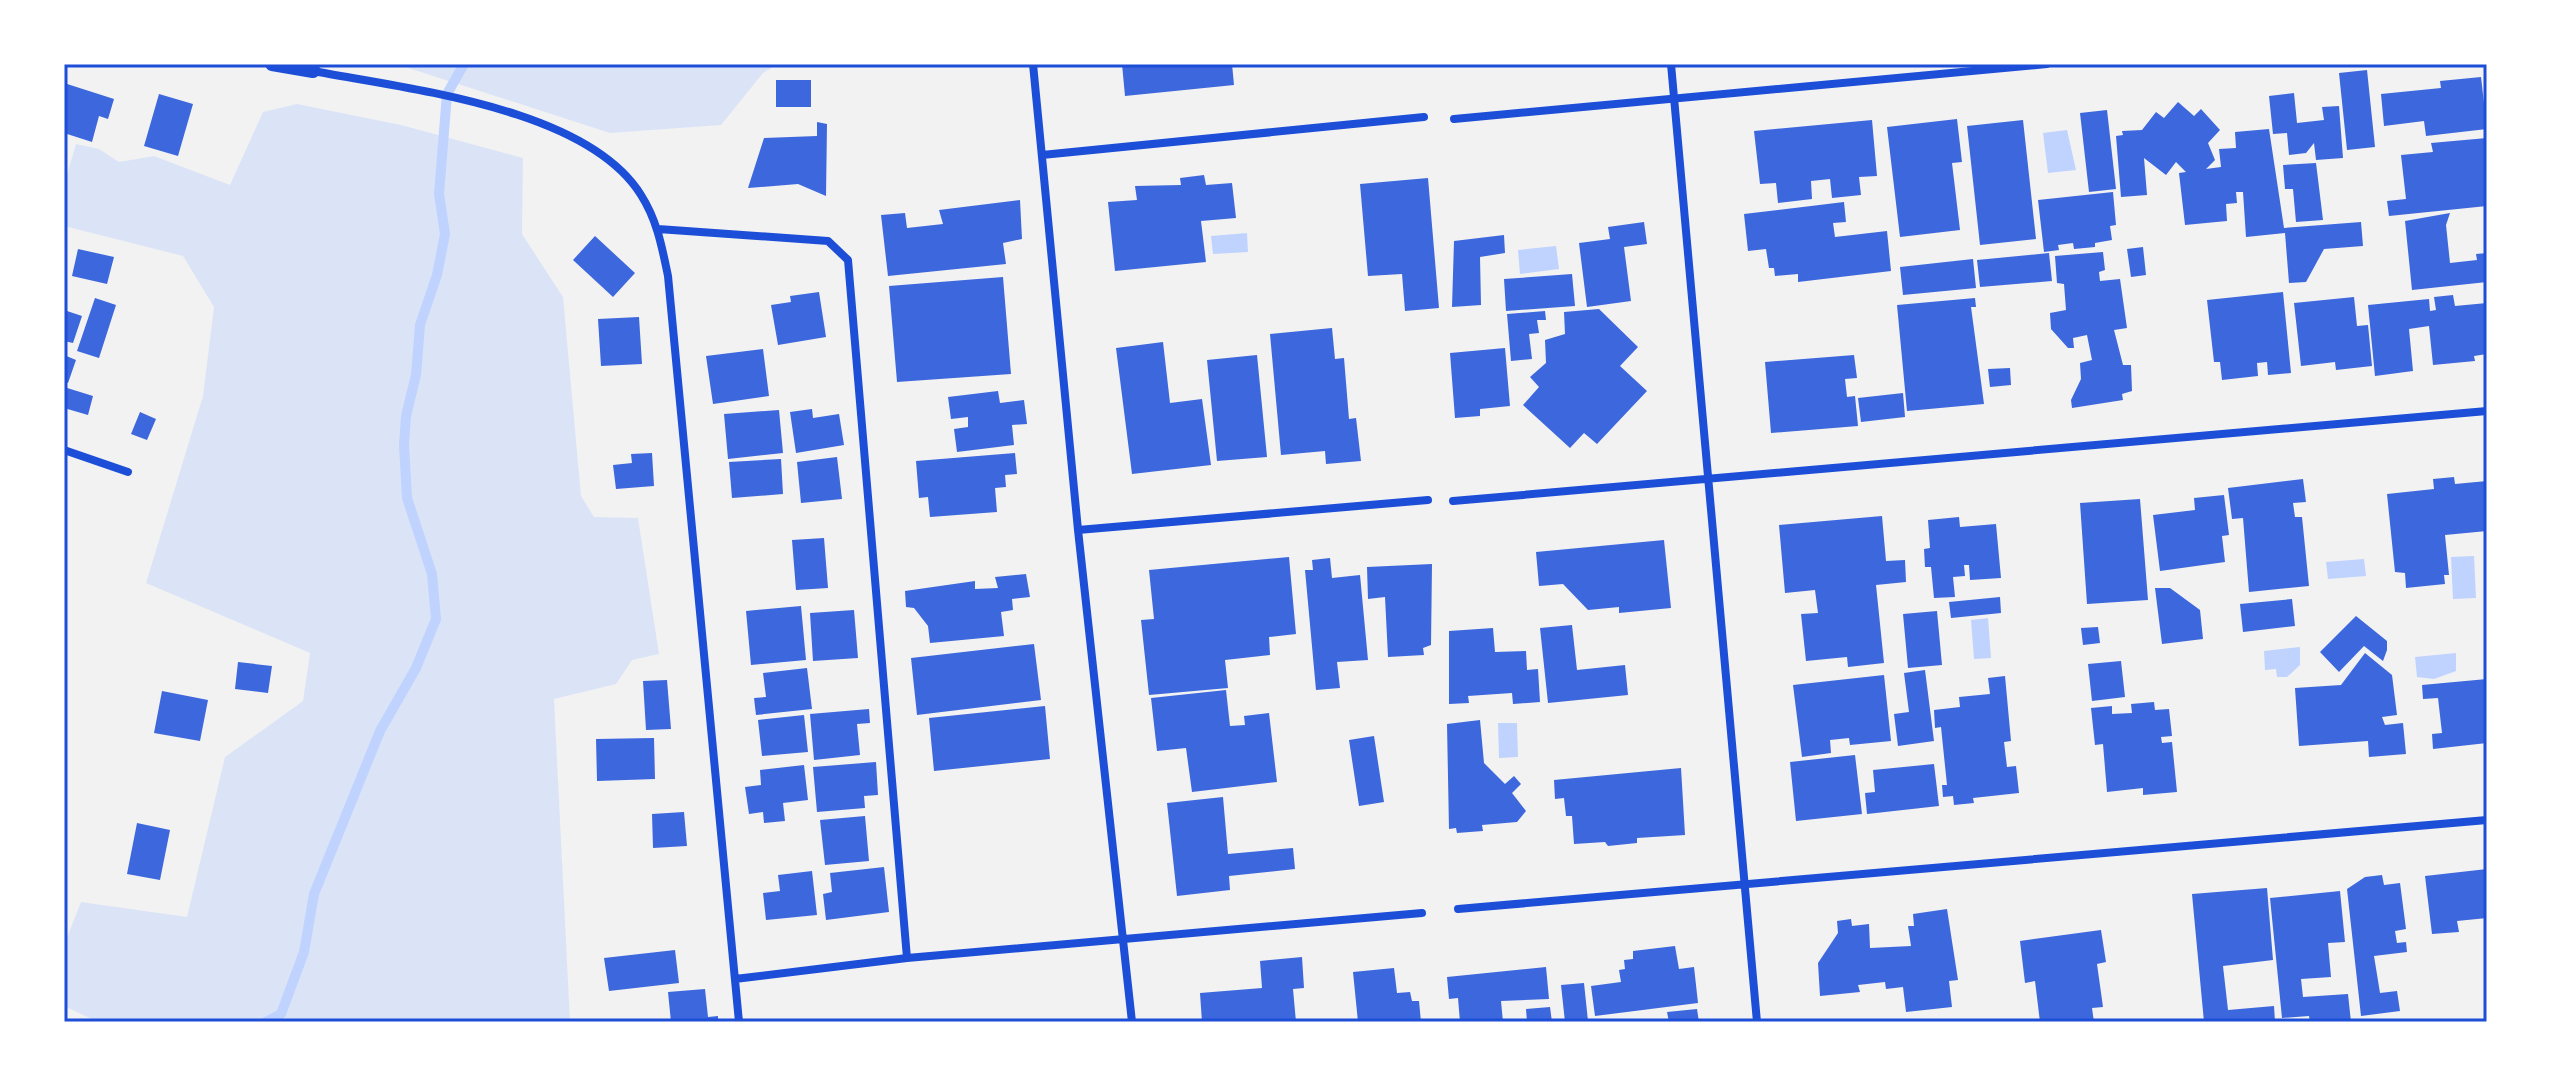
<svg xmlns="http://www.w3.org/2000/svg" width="2551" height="1086" viewBox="0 0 2551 1086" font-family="Rubik,sans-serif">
	<rect width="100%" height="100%" fill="#f2f2f2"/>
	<path fill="#dbe4f7" d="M396 64H778L763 73 721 125 610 133Z
		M297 104 401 125 523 158 522 234 563 297 581 496 594 517 638 518 659 654 632 660 616 684 554 699 570 1022H98L64 1006V945L81 902 187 917 225 757 303 701 310 653 146 583 203 396 214 307 183 256 64 226V185L76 144 99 149 119 162 154 156 230 185 263 112Z"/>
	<path fill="#bfd3fe" d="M2067 130 2076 170 2048 173 2043 133Z
		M1247 233 1248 252 1213 254 1211 236Z
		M1556 246 1559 269 1520 274 1518 250Z
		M2474 556 2476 598 2453 599 2451 557Z
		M2364 559 2366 576 2328 579 2326 562Z
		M1988 618 1991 658 1974 659 1971 620Z
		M2300 647V665L2287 677H2277L2276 669 2265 670 2264 651Z
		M2456 653V671L2434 679 2417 677 2415 657Z
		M1498 723H1517L1518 757 1499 758Z"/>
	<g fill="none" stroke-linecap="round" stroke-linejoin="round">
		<path stroke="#bfd3fe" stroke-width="10" d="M266 1022 281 1014 304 952 314 894 380 731 416 668 436 619 432 574 407 498 404 445 406 416 416 375 420 325 437 275 445 234 439 194 447 94 464 64"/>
	</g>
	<path fill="#3d67dc" d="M1122 64H1232L1234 85 1125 96Z
		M2367 70 2375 147 2347 150 2339 73Z
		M2481 77 2487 129 2426 136 2424 121 2384 126 2381 94 2441 88 2440 81Z
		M776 80H811V107H776Z
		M64 83 114 99 108 119 99 116 92 142 64 133Z
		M2294 93 2297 123 2324 120 2322 107 2339 106 2343 158 2316 160 2314 143 2306 153 2289 155 2287 133 2273 134 2269 96Z
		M159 94 193 104 178 156 144 146Z
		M2178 102 2194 116 2201 109 2220 130 2208 143 2215 160 2206 169 2221 167 2219 149 2236 148 2235 132 2269 129 2284 228 2361 222 2363 246 2324 249 2306 282 2289 283 2285 233 2246 237 2243 192H2236L2237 203 2226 204 2227 221 2185 225 2179 173 2186 172 2176 162 2166 175 2144 158 2147 195 2121 197 2116 136 2123 135 2122 131 2142 130 2156 112 2164 118Z
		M2107 110 2116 189 2089 192 2080 113Z
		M1957 119 1962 162 1952 163 1960 230 1900 237 1887 127Z
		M1872 120 1877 176 1859 177 1861 195 1832 198 1830 179 1811 181 1812 199 1778 203 1776 183 1760 184 1754 131Z
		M2023 120 2036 239 1980 245 1967 126Z
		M817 122 827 124 826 196 798 184 748 188 764 138 817 136Z
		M2487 138V206L2389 216 2387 201 2406 199 2401 155 2433 152 2431 143Z
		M2316 163 2323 220 2296 222 2293 189H2285L2283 165Z
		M1204 175 1206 185 1232 183 1236 218 1201 221 1206 262 1115 271 1108 202 1137 200 1135 186 1181 185 1180 178Z
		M1428 178 1439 308 1405 311 1402 274 1368 276 1360 184Z
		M2113 192 2116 225 2110 226 2112 240 2095 243V247L2074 249 2073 243 2058 245 2059 250 2044 252 2038 200Z
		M1020 200 1022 239 1003 243 1006 264 888 276 881 215 905 213 907 228 943 224 939 210Z
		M1844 202 1846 222 1833 223 1835 237 1887 231 1891 271 1798 282V274L1775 276 1774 268H1769L1766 249 1748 251 1744 214Z
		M2450 213 2446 225 2450 263 2477 260 2476 254 2487 253V282L2412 290 2405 221Z
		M1644 222 1647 244 1624 247 1631 301 1587 307 1579 243 1610 239 1608 227Z
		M1504 235 1505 253 1480 257 1481 305 1452 307 1454 241Z
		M595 236 635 273 613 297 573 260Z
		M2143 247 2146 275 2131 277 2127 249Z
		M78 249 114 257 107 284 72 276Z
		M2103 252 2105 270 2099 272 2100 281 2120 279 2127 328 2114 330 2123 365H2131L2132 391 2122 394 2123 400 2072 408 2071 400 2081 379 2080 363 2092 360 2087 335 2073 338 2074 348H2068L2051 329 2050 313 2066 310 2064 284 2057 283 2055 256Z
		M2049 253 2052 281 1980 287 1977 260Z
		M1973 259 1976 288 1903 295 1900 267Z
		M1572 274 1575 306 1506 311 1504 279Z
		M1003 277 1011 374 897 382 889 286Z
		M819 292 826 337 778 345 771 305 791 302 790 296Z
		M2283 292 2291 373 2268 375 2267 362 2257 363 2258 376 2222 380 2220 362H2214L2207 300Z
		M2453 295 2455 306 2487 303V354L2474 356 2475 361 2433 365 2429 326 2409 329 2413 371 2375 376 2368 305 2429 299 2430 311 2436 310 2434 297Z
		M2354 297 2357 326 2368 325 2372 366 2336 370 2335 362 2301 366 2294 303Z
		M95 298 116 305 99 358 77 351Z
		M1975 298 1976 307H1971L1984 404 1907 411 1897 305Z
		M1599 309 1638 347 1620 366 1647 391 1597 444 1584 433 1570 448 1523 405 1539 387 1530 377 1546 363 1545 340 1565 334 1564 312Z
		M64 310 82 316 73 343 64 341Z
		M1545 311 1546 320H1537L1539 333 1529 334 1532 359 1511 361 1507 314Z
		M639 317 642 364 601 366 598 319Z
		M1332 328 1335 359 1344 358 1349 419 1356 418 1361 461 1326 464 1325 451 1281 455 1270 334Z
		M1163 342 1170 403 1202 399 1211 465 1132 474 1116 348Z
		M1505 348 1510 406 1480 409V416L1455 418 1450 353Z
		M763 349 769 396 713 404 706 356Z
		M64 355 76 360 68 383 64 382Z
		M1257 355 1267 457 1217 461 1207 360Z
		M1854 355 1857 378 1845 379 1847 397 1855 396 1858 426 1771 433 1765 362Z
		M2010 368 2011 385 1990 387 1988 369Z
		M64 387 93 396 88 415 64 408Z
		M998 391 1000 403 1024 400 1027 424 1012 425 1014 445 957 452 954 429 968 427V417L951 419 948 397Z
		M1903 393 1905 417 1861 422 1858 398Z
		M812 409 813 418 839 414 844 445 796 453 790 412Z
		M779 410 783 453 728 459 724 414Z
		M140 412 156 419 147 440 131 434Z
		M652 453 654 486 616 489 613 465 632 463 631 454Z
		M1015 453 1017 474 1005 475 1006 487 995 488 997 512 930 517 928 497 919 498 916 461Z
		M837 457 842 499 801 503 797 462Z
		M781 459 783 494 732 498 729 462Z
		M2454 477 2455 484 2487 481V531L2445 535 2449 575H2444L2445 584 2406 588 2405 573 2395 572 2387 494 2434 489 2433 479Z
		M2303 479 2306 502 2293 503 2295 517H2302L2309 586 2249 592 2243 518 2232 519 2228 488Z
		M2224 495 2229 535 2222 536 2225 562 2160 571 2153 515 2195 510 2194 498Z
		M2140 499 2148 600 2087 604 2080 503Z
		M1882 516 1886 561 1905 560 1906 582 1876 585 1884 663 1848 667 1847 657 1806 661 1801 614 1818 613 1815 590 1785 593 1779 525Z
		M1959 517 1960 527 1996 524 2001 578 1970 580 1969 565H1964L1965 576 1953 577 1955 597 1934 598 1931 567H1925L1924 549 1930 548 1928 520Z
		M824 538 828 588 796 590 792 540Z
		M1664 540 1671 608 1619 613V607L1588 610 1563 584 1539 586 1536 552Z
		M1289 557 1296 634 1269 637 1270 655 1225 660 1228 688 1149 695 1141 620 1154 619 1149 570Z
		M1330 558 1332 578 1360 575 1368 660 1337 662 1340 688 1316 690 1305 570H1313L1312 560Z
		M1432 564 1431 645 1423 648 1424 655 1388 657 1385 597 1368 599 1367 567Z
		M1026 574 1030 597 1012 599 1013 610 1001 612 1004 636 930 643 928 626 914 608 906 607 905 591 975 581V589L998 588 995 577Z
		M2155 588H2170L2200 610 2203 639 2162 644Z
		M2000 597 2001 613 1951 618 1949 602Z
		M2292 599 2295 626 2243 632 2240 604Z
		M801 606 806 660 751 665 746 611Z
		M854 610 858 658 813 661 810 613Z
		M1937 611 1942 665 1908 668 1903 614Z
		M2356 616 2387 641V650L2383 661 2364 646 2339 672 2320 652Z
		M1572 625 1577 670 1625 665 1628 695 1548 703 1540 628Z
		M2098 627 2100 643 2083 645 2081 628Z
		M1493 628 1495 652 1526 651 1527 670 1538 669 1540 702 1513 704 1512 693 1468 696 1469 703 1449 704V631Z
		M1034 644 1041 700 917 715 911 658Z
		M2365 653 2392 675 2397 715 2382 717 2385 725 2403 723 2406 754 2369 757 2368 741 2299 746 2295 688 2341 685Z
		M2121 661 2125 697 2092 701 2088 664Z
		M238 662 272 666 268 693 235 689Z
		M807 668 812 709 756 715 754 698 766 697 763 673Z
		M1925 670 1934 741 1898 746 1894 714 1909 712 1904 673Z
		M1884 675 1891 741 1850 745 1849 738 1830 740 1831 753 1802 757 1793 685Z
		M2005 676 2011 741 2004 742 2007 767 2016 766 2019 793 1973 798 1974 803 1954 805 1953 796 1943 797 1942 785H1947L1941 727 1935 728 1934 710 1960 707 1959 697 1990 694 1988 678Z
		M2487 679V743L2433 749 2432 734 2442 733 2438 698 2423 699 2422 685Z
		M667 680 671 729 646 730 643 681Z
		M1226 690 1230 726 1245 725 1244 716 1269 713 1277 782 1192 792 1186 748 1157 751 1151 698Z
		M162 691 208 700 200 741 154 733Z
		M2154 702 2155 710 2169 709 2172 736 2161 737 2162 743 2172 742 2177 792 2143 795V788L2107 792 2103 744 2095 745 2091 708 2112 706V714L2132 713 2131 704Z
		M1045 706 1050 759 934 771 929 718Z
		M869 709 870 723 857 724 860 755 814 760 810 714Z
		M804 715 808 752 762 756 758 720Z
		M1480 720 1484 763 1505 784 1514 776 1521 784 1512 793 1526 811 1517 822 1482 825 1483 831 1457 833 1456 828 1449 829 1447 724Z
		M1374 736 1384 802 1359 806 1349 740Z
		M654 738 655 779 597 781 596 739Z
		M1855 755 1862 814 1796 821 1790 762Z
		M876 762 878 795 864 796 865 808 817 812 813 767Z
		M1934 764 1939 806 1867 814 1865 793 1875 792 1873 770Z
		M804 765 808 800 783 803 785 821 764 823 763 812 749 814 745 787 761 785 760 770Z
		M1681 768 1685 835 1637 838V843L1608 846 1605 842 1574 844 1572 816H1566L1564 798 1555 799 1554 780Z
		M1223 797 1228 854 1293 848 1295 869 1229 876 1230 890 1177 896 1167 803Z
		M684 812 687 846 653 848 652 814Z
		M865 816 869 861 825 865 820 820Z
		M137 823 170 830 160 880 127 874Z
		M884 867 889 912 826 920 823 894 832 892 830 873Z
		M2487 869V918L2457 921 2459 932 2432 934 2425 876Z
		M812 871 817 915 766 920 763 893 780 891 778 875Z
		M2382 875 2384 885 2400 883 2406 929 2395 931 2397 943 2406 942 2407 952 2374 956 2380 993 2397 991 2400 1011 2361 1016 2347 889 2365 877Z
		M2267 888 2273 960 2223 966 2228 1010 2274 1006 2275 1022H2204L2192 894Z
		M2340 891 2345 942 2328 943 2331 977 2301 979 2303 997 2348 994 2351 1022H2310L2309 1016 2282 1018 2270 898Z
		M1947 909 1958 980 1949 981 1952 1007 1906 1012 1903 987 1886 989 1885 982 1858 985 1860 992 1820 996 1818 963 1838 933 1837 921 1851 919 1852 926 1869 924 1870 948 1911 946 1908 926H1914L1913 914Z
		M2101 930 2106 962 2097 964 2103 1007 2092 1008 2094 1022H2040L2035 981 2025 983 2020 941Z
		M1675 946 1679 969 1694 967 1698 1003 1595 1016 1591 986 1621 982 1619 970 1625 969 1624 960 1633 959V951Z
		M675 950 679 983 609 991 604 958Z
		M1302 957 1304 988 1293 989 1296 1022H1202L1200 993 1262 988 1260 961Z
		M1546 967 1549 999 1501 1001 1503 1022H1460L1458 998 1449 999 1447 977Z
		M1394 968 1397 993 1410 992 1412 1001H1419L1421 1022H1358L1353 972Z
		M1584 983 1588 1021 1565 1022 1561 985Z
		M705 989 708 1017 718 1016V1022H671L668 992Z
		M1550 1007 1552 1022H1527L1526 1009Z
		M1697 1009 1699 1022H1669L1667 1012Z"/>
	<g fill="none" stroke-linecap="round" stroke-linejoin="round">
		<path stroke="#1d4ed8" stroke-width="8" d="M317 64 313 71C408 89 587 108 641 195 657 220 662 247 668 276L739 1022
			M1033 64 1078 530 1132 1022
			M1671 64 1757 1022
			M1454 119 2047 64
			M1042 155 1424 117
			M658 229 828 241 848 260 907 958
			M64 450 128 472
			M1453 501 2487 411
			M1078 530 1428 500
			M1458 909 2487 820
			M735 979 907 958 1422 913"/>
		<path stroke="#1d4ed8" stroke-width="14" d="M272 64 313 71"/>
	</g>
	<rect width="2551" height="1086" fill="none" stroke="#ffffff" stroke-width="132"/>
	<rect x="66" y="66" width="2419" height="954" fill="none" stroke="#1d4ed8" stroke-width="3"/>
</svg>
